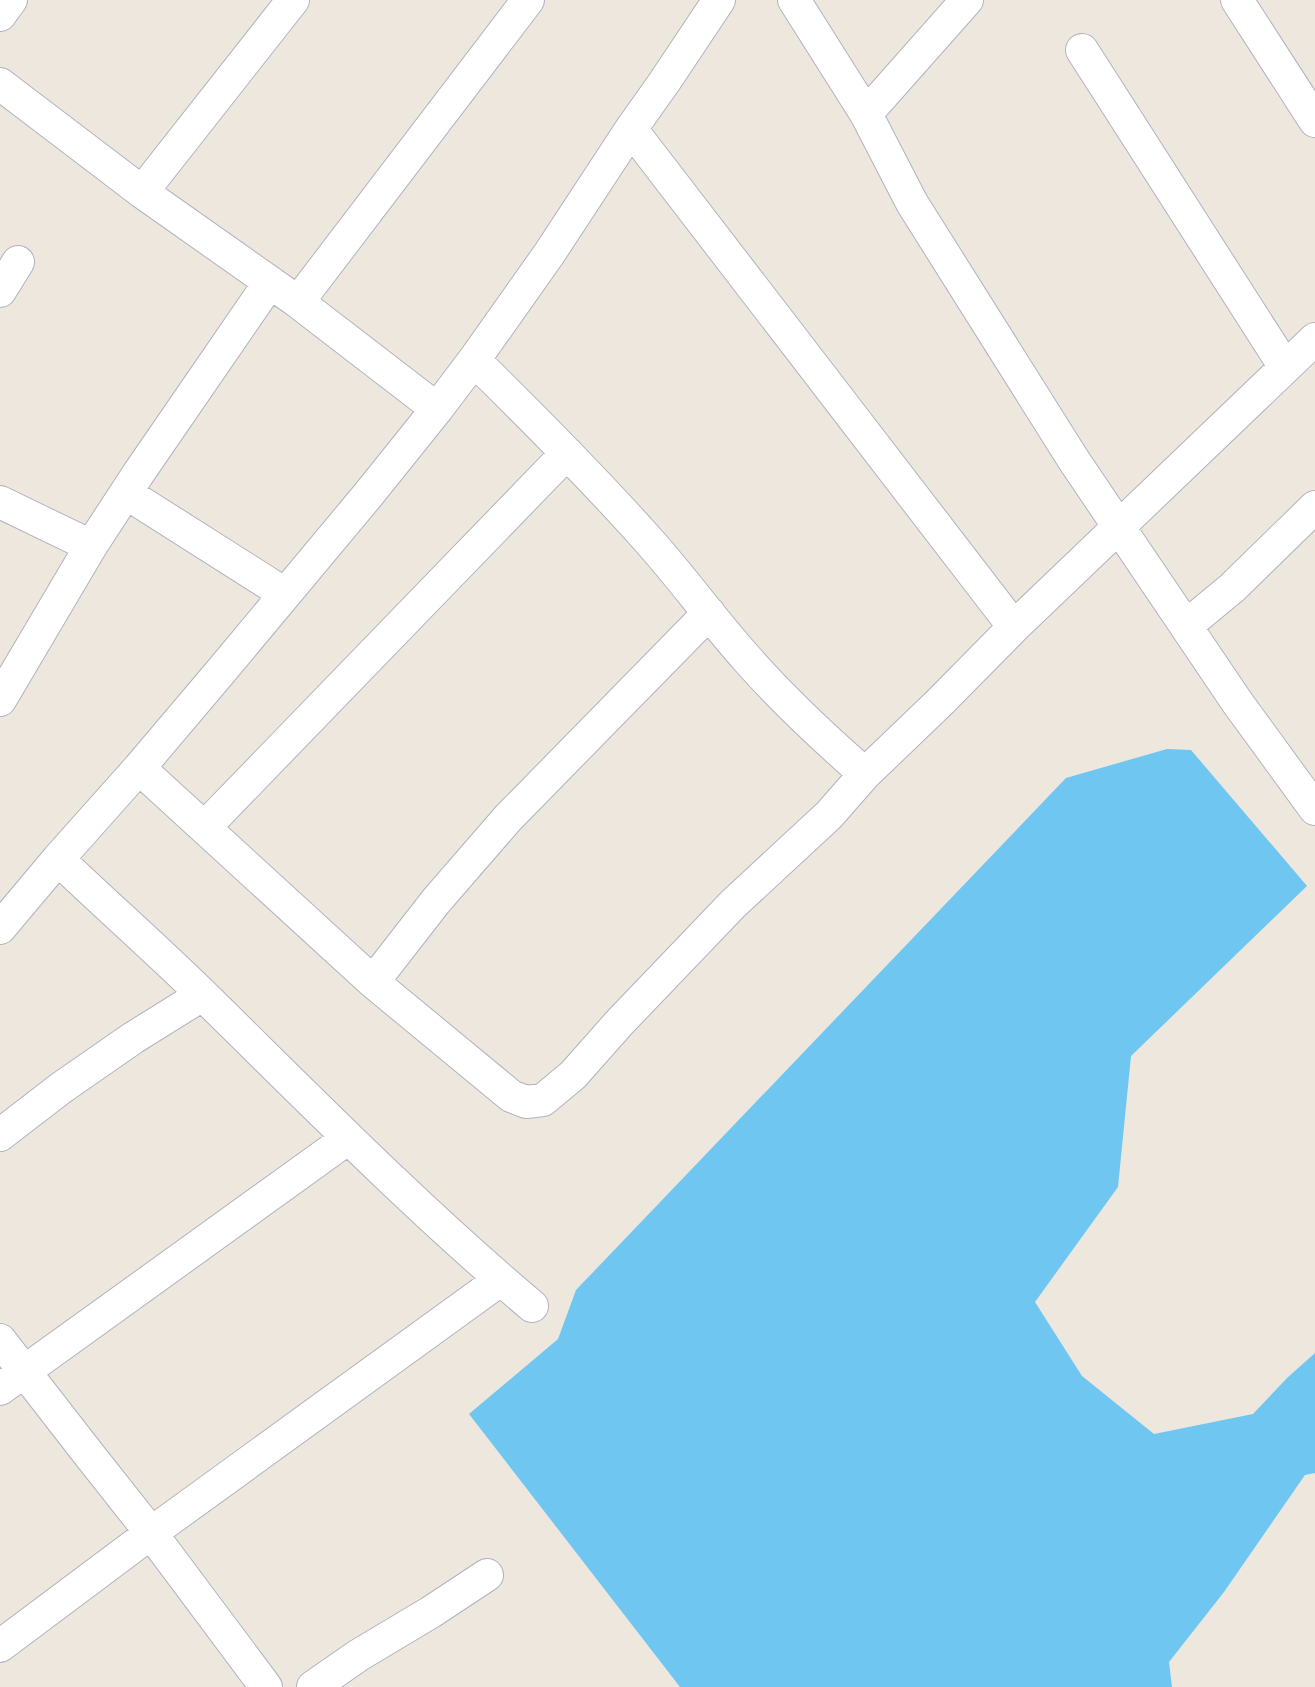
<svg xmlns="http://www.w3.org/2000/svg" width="1315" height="1687" viewBox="0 0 1315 1687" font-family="Rubik,sans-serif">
	<rect width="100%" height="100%" fill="#ede7dd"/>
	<path fill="#6fc7f1" d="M1167 749 1191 750 1307 886 1131 1056 1118 1187 1035 1302 1082 1376 1154 1434 1253 1414 1287 1378 1315 1353V1473L1305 1475 1224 1592 1169 1662 1172 1687H680L469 1414 558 1339 576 1290 1066 778Z"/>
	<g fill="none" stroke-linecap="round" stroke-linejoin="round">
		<defs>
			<path id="street" d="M794 0 866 114 912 203 1073 459 1237 702 1315 809
				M1237 0 1315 121
				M0 15 11 0
				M1082 50 1285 367
				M0 84 142 192 298 302 437 409
				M866 114 967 0
				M631 129 1014 627
				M142 192 293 0
				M0 291 18 262
				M298 302 528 0
				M474 360C534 419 593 478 649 541 683 579 713 621 748 660 784 701 824 738 865 774
				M126 493 285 594
				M0 502 91 546
				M1186 626 1232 588 1315 507
				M0 700 91 546 138 474 270 282
				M139 768 373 982 436 901 508 818 709 613
				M205 827 567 453
				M58 859C106 905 156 949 204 996 311 1101 417 1209 532 1306
				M0 928 58 859 139 768 222 670 368 495 437 409 474 360 549 254 631 129 665 81 719 0
				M373 982 511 1096 526 1102 543 1100 573 1075 620 1022 733 904 829 815 865 774 940 702 1014 627 1315 339
				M0 1135 61 1088 133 1038 202 995
				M0 1340 87 1452 151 1533 266 1687
				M0 1389 347 1139
				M0 1646 151 1533 500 1280
				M313 1687 359 1655 431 1612 487 1575"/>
		</defs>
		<use href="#street" stroke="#b1b3bf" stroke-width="34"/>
		<use href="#street" stroke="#fff" stroke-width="32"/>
	</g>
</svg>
